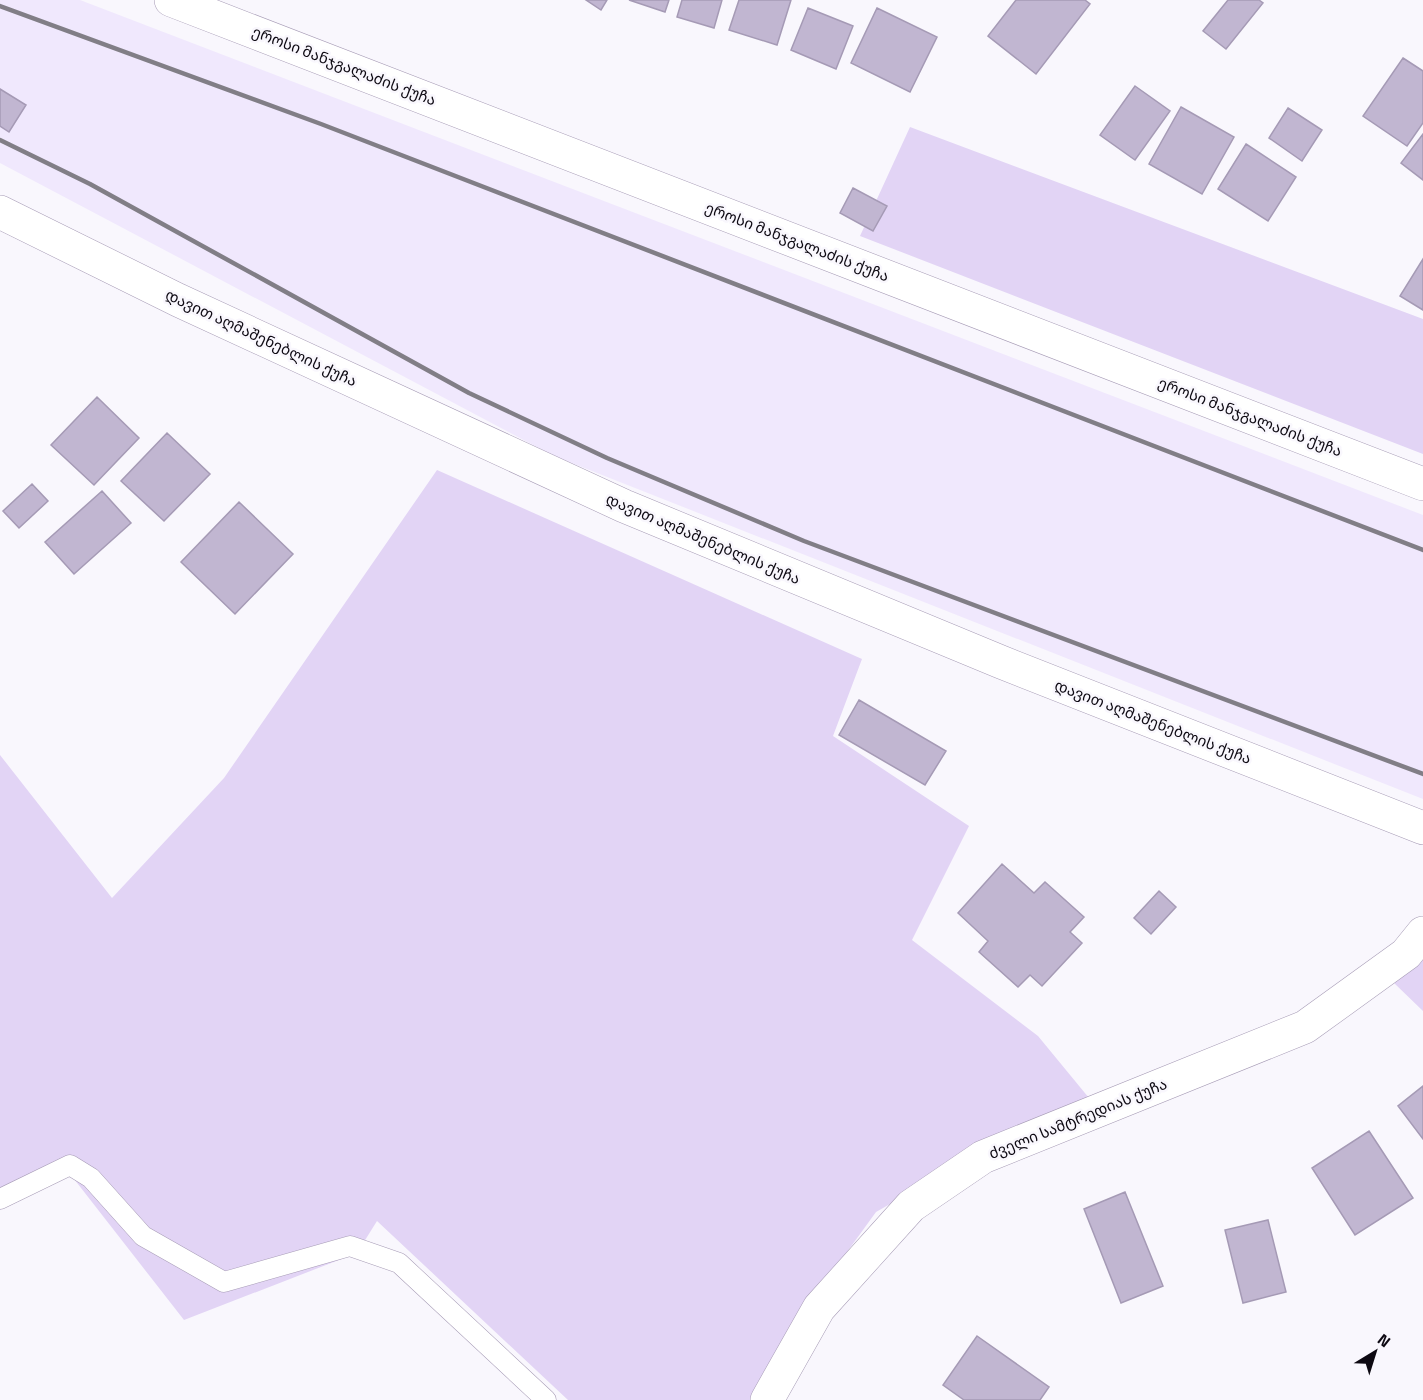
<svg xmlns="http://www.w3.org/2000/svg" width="1423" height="1400" viewBox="0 0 1423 1400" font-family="'Titillium Web','Noto Sans Georgian',sans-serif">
	<rect width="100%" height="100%" fill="#f9f7fd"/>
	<path fill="#f0e8fd" d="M0 0H80L1423 515V799L554 456 0 163Z"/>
	<path fill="#e2d4f5" d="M910 127 1423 319V454L860 236Z
		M437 470 862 659 833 736 969 826 912 940 1038 1036 1089 1098 1011 1135 876 1212 810 1303 763 1400H568L377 1221 357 1253 184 1320 67 1170 0 1210V755L112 898 224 778Z
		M1423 960V1011L1394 983Z"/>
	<path fill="#c1b6d1" stroke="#a59ab5" stroke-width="1.5" d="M586 0H607L601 10Z
		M629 0H669L665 12Z
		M682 0H722L714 28 677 17Z
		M739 0H791L777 45 729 30Z
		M1016 0H1085L1090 4 1036 74 988 36Z
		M1228 0H1259L1263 3 1226 49 1203 31Z
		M808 8 853 26 836 69 791 50Z
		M877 8 937 37 910 92 851 63Z
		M1403 58 1423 71V123L1407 146 1363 116Z
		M1135 86 1170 111 1135 160 1100 135Z
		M0 89 26 105 9 132 0 126Z
		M1181 107 1234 137 1202 194 1149 164Z
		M1288 108 1322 130 1302 161 1269 138Z
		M1423 134V180L1401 163Z
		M1246 144 1296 177 1268 221 1218 189Z
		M853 188 887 206 873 231 840 213Z
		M1423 259V310L1400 296Z
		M97 397 139 438 94 485 51 445Z
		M167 433 210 474 164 521 121 481Z
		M32 484 48 501 19 528 3 511Z
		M102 491 131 523 74 574 45 542Z
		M239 502 293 554 235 614 181 562Z
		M859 700 946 751 925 785 839 735Z
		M1002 864 1034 893 1045 882 1084 917 1070 932 1082 943 1042 986 1030 975 1018 987 979 952 988 941 958 913Z
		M1159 891 1176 907 1151 934 1134 918Z
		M1423 1086V1139L1398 1106Z
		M1369 1131 1413 1198 1355 1235 1312 1168Z
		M1125 1192 1163 1286 1121 1303 1084 1209Z
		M1268 1220 1286 1292 1243 1303 1225 1230Z
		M977 1336 1049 1387 1040 1400H964L943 1385Z"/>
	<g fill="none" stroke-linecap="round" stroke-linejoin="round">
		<defs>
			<path id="lane" d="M0 1199 70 1165 91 1178 143 1236 224 1282 350 1246 399 1263 546 1400"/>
			<path id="street" d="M171 0 1423 484
				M767 1400 819 1308 911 1206 983 1157 1305 1027 1406 954 1423 933"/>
			<path id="primary" d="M0 212 178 300 624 506 1001 662 1423 828"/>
		</defs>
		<use href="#lane" stroke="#a79cb6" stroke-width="21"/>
		<use href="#street" stroke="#a79cb6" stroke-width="34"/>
		<use href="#primary" stroke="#a79cb6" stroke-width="34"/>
		<use href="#lane" stroke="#fff" stroke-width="20"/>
		<use href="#street" stroke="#fff" stroke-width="33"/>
		<use href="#primary" stroke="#fff" stroke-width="33"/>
		<path stroke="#817e86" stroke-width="4.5" d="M0 6 321 124 1423 550
			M0 140 90 184 469 393 607 458 804 541 1423 774"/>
	</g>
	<g text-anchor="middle" stroke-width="5" stroke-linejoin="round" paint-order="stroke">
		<g font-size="15" fill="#0d0912" stroke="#f9f7fd">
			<text transform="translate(344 66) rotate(21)" y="5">ეროსი მანჯგალაძის ქუჩა</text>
			<text transform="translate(797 242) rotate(21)" y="5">ეროსი მანჯგალაძის ქუჩა</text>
			<text transform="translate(261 338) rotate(25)" y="5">დავით აღმაშენებლის ქუჩა</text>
			<text transform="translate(1250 417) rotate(21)" y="5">ეროსი მანჯგალაძის ქუჩა</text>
			<text transform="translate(703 539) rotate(23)" y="5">დავით აღმაშენებლის ქუჩა</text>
			<text transform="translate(1153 722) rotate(21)" y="5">დავით აღმაშენებლის ქუჩა</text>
			<text transform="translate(1078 1119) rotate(-22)" y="5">ძველი სამტრედიას ქუჩა</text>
		</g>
	</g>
	<g transform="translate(1375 1352) rotate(38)" stroke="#f9f7fd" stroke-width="4.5" paint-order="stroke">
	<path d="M0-4.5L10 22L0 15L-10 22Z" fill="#0d0912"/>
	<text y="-9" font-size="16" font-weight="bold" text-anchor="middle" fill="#0d0912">N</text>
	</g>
</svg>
